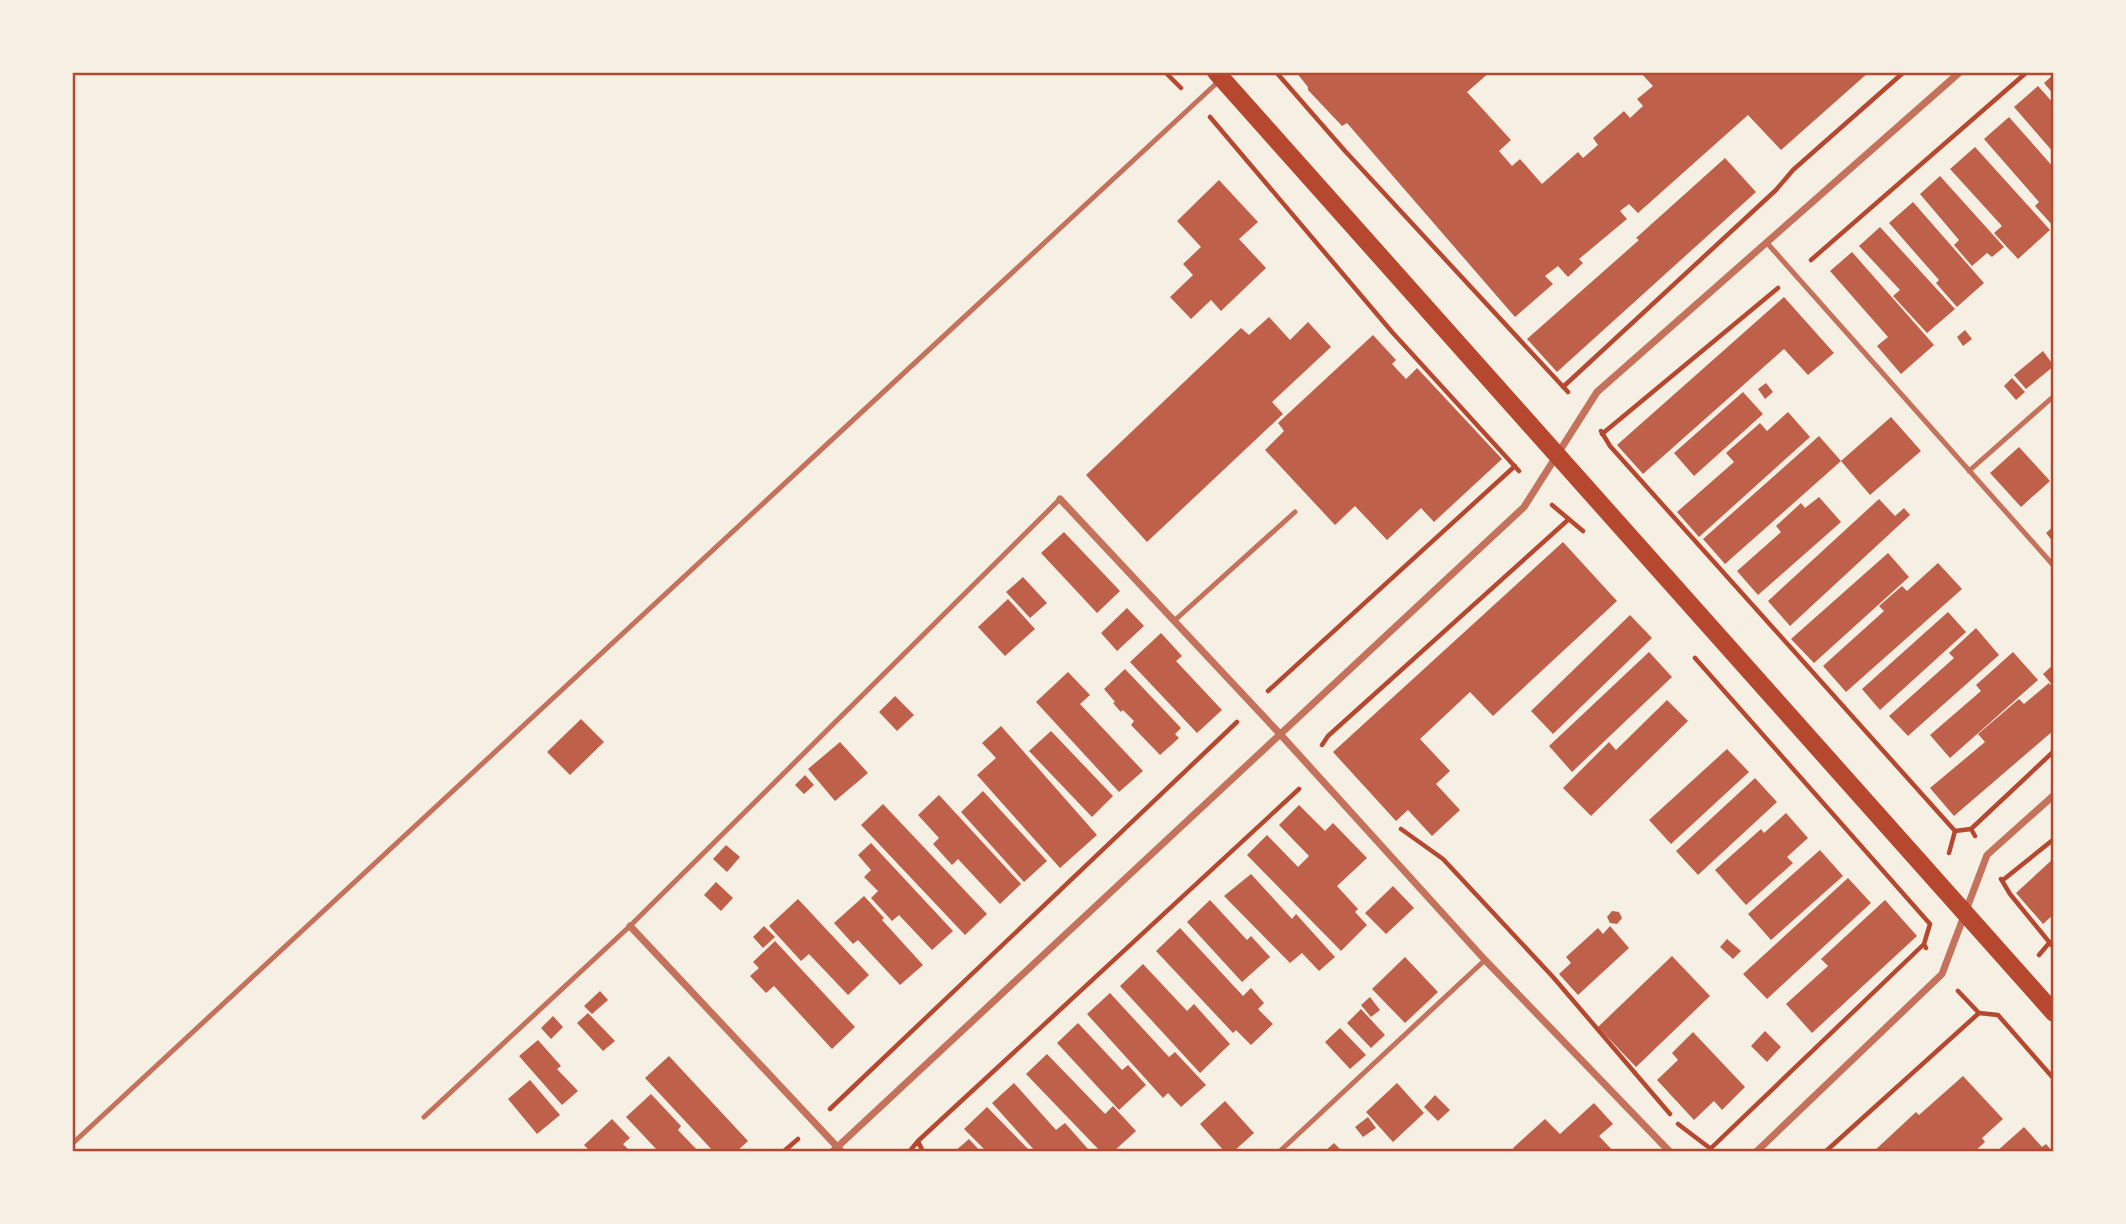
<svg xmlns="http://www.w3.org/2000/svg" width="2126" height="1224" viewBox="0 0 2126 1224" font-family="'Fira Sans',sans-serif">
	<rect width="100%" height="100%" fill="#f6efe4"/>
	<path fill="#bf614a" d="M1296 72H1490L1467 92 1511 140 1499 151 1512 166 1520 159 1542 184 1578 152 1583 158 1598 145 1593 138 1624 111 1630 118 1643 106 1637 99 1653 86 1640 72H1869L1781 150 1748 115 1638 213 1629 204 1620 211 1627 219 1579 259 1583 263 1568 277 1558 266 1545 276 1553 284 1515 317 1347 123 1342 126 1308 90V87Z
		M2054 74V95L2044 83Z
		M2038 86 2054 104V153L2014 107Z
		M2009 117 2054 168V227L2035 206 2039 202 1984 139Z
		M1975 147 2050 230 2018 259 1994 233 2002 226 1950 169Z
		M1725 158 1756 192 1557 372 1527 339 1639 240 1636 238Z
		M1940 176 2004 247 1992 257 1987 253 1972 266 1954 245 1959 240 1920 194Z
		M1219 180 1258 222 1239 239 1266 268 1221 311 1211 300 1191 319 1170 297 1193 275 1183 264 1201 247 1177 221Z
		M1913 202 1984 283 1957 307 1936 283 1939 280 1889 223Z
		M1880 227 1955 309 1927 333 1893 296 1900 290 1859 246Z
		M1852 252 1934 345 1901 374 1877 346 1888 337 1830 271Z
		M1784 297 1834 353 1808 375 1784 349 1643 474 1617 445Z
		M1269 317 1290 340 1308 322 1331 347 1272 402 1283 414 1147 542 1086 475 1241 328 1249 335Z
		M1965 330 1972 339 1963 346 1957 337Z
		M1373 335 1396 360 1392 364 1406 379 1417 368 1502 459 1434 522 1421 508 1387 540 1355 506 1335 525 1265 450 1284 431 1278 423Z
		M2043 351 2054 366 2026 389 2014 375Z
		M2012 378 2025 392 2016 400 2004 386Z
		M1766 383 1773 392 1765 399 1758 389Z
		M1743 392 1763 414 1694 476 1674 453Z
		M1788 412 1810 437 1699 537 1677 512 1734 462 1726 453 1760 423 1767 431Z
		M1891 417 1921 451 1870 495 1841 461 1725 564 1703 539 1819 436 1841 461Z
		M2019 447 2050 481 2021 507 1990 473Z
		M1819 497 1841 522 1758 595 1737 571 1781 532 1776 526 1801 503 1805 508Z
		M1879 499 1895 516 1904 508 1910 515 1790 626 1768 601Z
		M2054 526V543L2046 533Z
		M1064 532 1120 591 1097 613 1041 553Z
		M1563 542 1617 601 1493 716 1470 692 1420 739 1450 771 1436 784 1460 810 1432 836 1408 810 1396 821 1333 752Z
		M1888 553 1909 577 1814 663 1791 639Z
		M1938 563 1962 589 1846 692 1823 666 1884 611 1879 606 1902 586 1907 591Z
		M1023 577 1047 603 1030 618 1006 592Z
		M1008 599 1035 629 1005 656 978 627Z
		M1127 608 1144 626 1117 651 1101 633Z
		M1948 612 1966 632 1880 710 1862 689Z
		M1630 615 1652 638 1553 734 1531 711Z
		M1976 628 1999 655 1908 736 1889 716 1954 658 1949 653Z
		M1161 633 1182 656 1176 661 1222 710 1197 733 1130 662Z
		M1649 652 1672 677 1572 772 1549 746Z
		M2013 652 2038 680 1950 758 1930 735 1981 691 1976 685Z
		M2054 664V687L2043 674Z
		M1125 669 1181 728 1175 734 1179 738 1160 755 1131 725 1134 721 1123 710 1121 712 1119 710 1113 703 1115 702 1104 689Z
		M1068 672 1090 695 1080 704 1143 771 1119 792 1036 702Z
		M2049 683 2054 689V730L1954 816 1930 788 1985 742 1978 734 2019 699 2024 704Z
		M895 696 914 715 897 731 879 712Z
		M1667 700 1688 721 1591 816 1563 788 1609 742 1616 750Z
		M581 719 604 742 570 775 547 752Z
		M1001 726 1097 835 1060 868 977 775 996 758 982 743Z
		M1051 731 1113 796 1092 817 1029 751Z
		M840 742 868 773 835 801 808 769Z
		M1727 749 1749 772 1671 844 1649 820Z
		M805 775 814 785 804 794 795 785Z
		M1755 778 1777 802 1698 875 1676 851Z
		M983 791 1047 861 1024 882 961 812Z
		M939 795 1021 884 1000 904 958 859 952 865 933 844 939 838 918 815Z
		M883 804 987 914 965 935 861 825Z
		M1299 805 1325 831 1333 823 1367 858 1337 886 1358 909 1355 912 1367 925 1341 951 1247 855 1267 835 1298 867 1309 856 1279 825Z
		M1786 813 1808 838 1787 857 1793 863 1746 905 1715 870 1761 829 1764 833Z
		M871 843 953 931 932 950 899 915 892 921 871 898 878 891 864 877 871 870 858 855Z
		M726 845 740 857 727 872 713 859Z
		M1820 850 1843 876 1771 940 1748 914Z
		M2054 858V914L2043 924 2016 893Z
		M1251 874 1292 919 1296 914 1335 957 1319 971 1302 953 1290 963 1224 896Z
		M1848 878 1871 903 1767 999 1743 974Z
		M716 882 733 898 721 911 704 895Z
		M1393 886 1414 908 1386 934 1365 913Z
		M864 896 884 918 882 920 923 965 900 985 858 940 853 944 834 923Z
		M798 899 869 975 848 995 809 954 801 961 769 926Z
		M1210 900 1247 940 1251 936 1270 957 1242 982 1187 922Z
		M1885 900 1917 936 1812 1033 1786 1004 1828 966 1821 959Z
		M1612 911 1619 912 1622 918 1617 924 1610 923 1607 917Z
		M764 926 775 937 763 948 753 937Z
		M1610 926 1629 948 1578 995 1559 974 1571 963 1566 957 1598 928 1603 934Z
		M1180 928 1243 996 1251 988 1264 1003 1258 1009 1273 1024 1251 1045 1236 1030 1233 1033 1156 951Z
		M1727 939 1741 951 1733 959 1720 947Z
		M775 941 855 1027 832 1049 774 986 766 993 750 976 759 968 753 962Z
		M1672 956 1710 996 1636 1067 1598 1027Z
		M1405 957 1438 992 1405 1023 1372 989Z
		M1143 964 1187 1011 1194 1004 1230 1044 1200 1073 1120 986Z
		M600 991 608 1000 592 1014 584 1006Z
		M1110 993 1169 1057 1175 1052 1206 1085 1181 1107 1168 1093 1163 1098 1087 1014Z
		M1370 997 1380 1010 1371 1017 1361 1005Z
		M1361 1009 1385 1035 1371 1048 1347 1023Z
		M588 1013 615 1041 603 1051 577 1023Z
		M553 1016 563 1027 551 1039 541 1028Z
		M1078 1023 1122 1070 1128 1065 1146 1085 1119 1110 1057 1043Z
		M1340 1028 1366 1055 1350 1069 1325 1042Z
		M1765 1031 1781 1047 1767 1062 1751 1046Z
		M1693 1032 1745 1087 1722 1110 1714 1101 1694 1120 1657 1080 1678 1060 1672 1053Z
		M538 1040 561 1066 557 1069 578 1091 562 1105 519 1056Z
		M1047 1054 1105 1114 1113 1106 1136 1131 1113 1152H1101L1026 1074Z
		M669 1056 748 1141 736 1152H714L645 1078Z
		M1963 1076 2003 1119 1982 1138 1985 1142 1974 1152H1873L1916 1112 1919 1115Z
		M530 1080 560 1115 537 1134 508 1099Z
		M1014 1083 1056 1130 1065 1123 1088 1149 1084 1152H1036L992 1103Z
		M1397 1083 1424 1113 1393 1142 1366 1112Z
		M651 1094 681 1126 678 1130 699 1152H659L626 1117Z
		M1435 1095 1450 1110 1438 1121 1424 1107Z
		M1225 1101 1254 1133 1233 1152H1225L1200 1124Z
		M1594 1103 1613 1124 1599 1136 1614 1152H1516L1513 1148 1545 1119 1560 1134Z
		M987 1107 1031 1152H987L964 1129Z
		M1368 1117 1376 1128 1363 1137 1355 1127Z
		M612 1119 630 1138 623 1144 631 1152H591L584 1145Z
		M2024 1127 2042 1147 2046 1144 2053 1152H1996Z
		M969 1139 981 1152H954Z
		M1334 1143 1343 1152H1324Z"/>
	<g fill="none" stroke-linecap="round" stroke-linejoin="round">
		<path stroke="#b5482f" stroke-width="4.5" d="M1165 72 1181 88
			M1276 72 1345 151 1568 392
			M1210 117 1392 332 1519 471
			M1811 260 2027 72
			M1563 387 1776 190 1793 170 1904 72
			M1601 431 1610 446 1955 831 1971 829 1975 836
			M1602 434 1778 288
			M1552 505 1583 531
			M1695 658 1930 924 1924 944 1926 948
			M1268 691 1515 466
			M1322 745 1328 736 1569 519
			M1401 829 1443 859 1553 977 1670 1114
			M1971 829 2054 751
			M1949 853 1955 831
			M2001 879 2010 894 2054 948
			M2003 880 2054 839
			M2039 955 2050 942
			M1958 991 1979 1013 1998 1015 2054 1079
			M830 1109 1237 722
			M1678 1124 1711 1149
			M918 1141 923 1152
			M783 1152 798 1139
			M909 1152 918 1141 1299 789
			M1707 1152 1924 944
			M1825 1152 1979 1013"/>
		<path stroke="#c5725c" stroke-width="5" d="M1767 243 2054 566
			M1969 471 2054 396
			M1174 621 1295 512
			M424 1117 630 926 1060 499
			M72 1144 1219 81
			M1279 1152 1485 960"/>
		<path stroke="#c5725c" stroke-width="7" d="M1060 499 1280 734 1485 960 1670 1152
			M630 926 842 1152
			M832 1152 1524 507 1597 392 1960 72
			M1756 1152 1942 974 1987 855 2054 795"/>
		<path stroke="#b5482f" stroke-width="18" d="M1216 72 2054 1013"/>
	</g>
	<rect width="2126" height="1224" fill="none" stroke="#f6efe4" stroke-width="147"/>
	<rect x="74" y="74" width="1978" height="1076" fill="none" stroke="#b5482f" stroke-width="2.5"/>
</svg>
